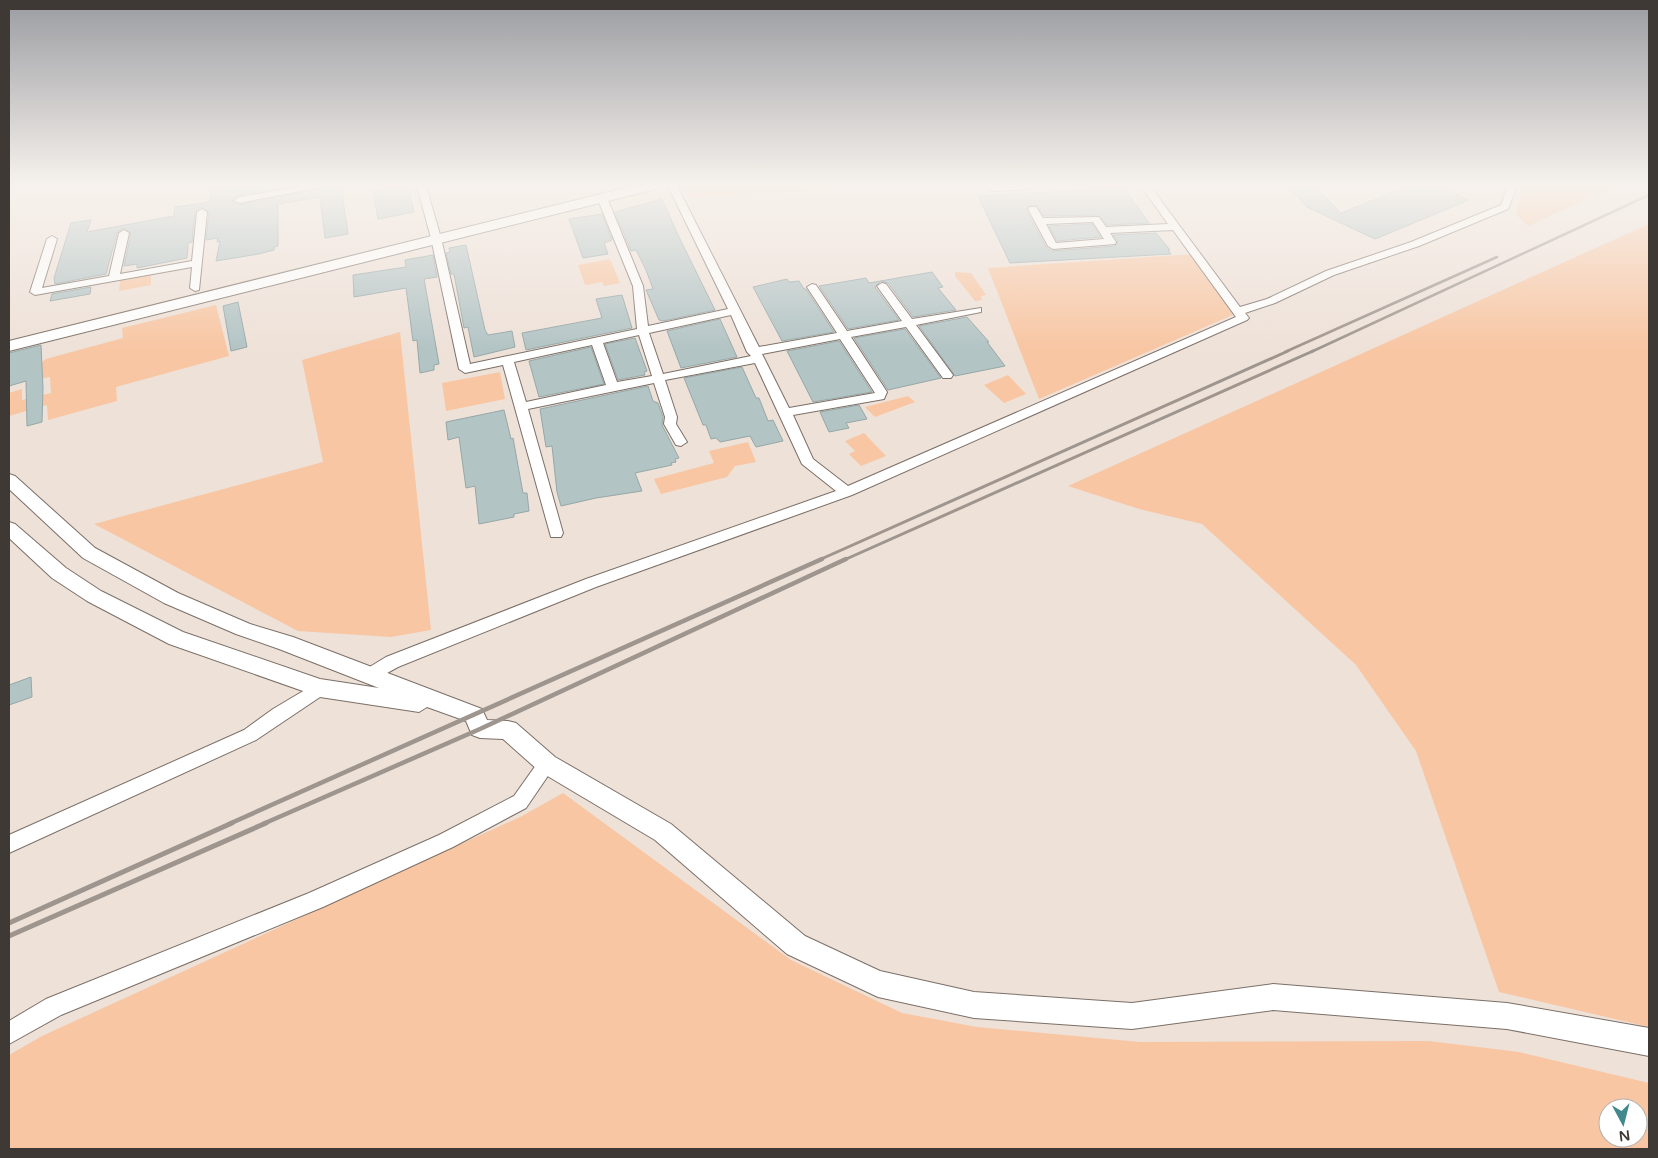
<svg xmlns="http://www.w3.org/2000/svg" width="1658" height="1158" viewBox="0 0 1658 1158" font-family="'Varela Round',sans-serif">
	<rect width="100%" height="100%" fill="#eee1d8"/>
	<path fill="#f8c6a3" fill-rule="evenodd" d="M682 186H823L824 189 689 198Z
		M1523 186H1615L1528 226 1516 214Z
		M1649 224V1027L1499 992 1416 751 1356 665 1202 524 1139 509 1068 486Z
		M1195 254 1235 314 1039 399 988 268Z
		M610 259 620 283 604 286 602 282 585 285 578 265Z
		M955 272 971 273 986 295 981 296 982 300 975 301 955 276Z
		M151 275V285L119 291 120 281Z
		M216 305 229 356 116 387 117 401 48 420 47 405 9 416V393L22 389V400L51 393 50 377 40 379 38 365 46 359 123 338 122 328Z
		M400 332 431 630 391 637 298 631 94 524 323 462 302 360Z
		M500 372 505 399 446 411 442 383Z
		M1008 375 1026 394 1004 403 984 385Z
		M908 396 915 402 875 417 865 407Z
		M864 433 886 456 861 466 849 454 855 451 845 441Z
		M748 442 756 462 735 466 727 477 661 494 654 479 714 463 709 451Z
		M563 793 791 960 902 1013 977 1027 1140 1042 1429 1041 1519 1052 1649 1083V1149H9V1055L42 1036 522 816ZM1608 1108H1638V1138H1608Z"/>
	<path fill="#b3c4c5" stroke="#96a7a8" d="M212 186H270V190L278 189 238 195 232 201 239 205 329 186H341L348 234 325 238 320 197 278 204V246L274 247V250L259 254 216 261 220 241 217 242 218 238 206 240 209 212 201 207 195 212 192 242 188 243 187 258 137 268V264L124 266 131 233 123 228 117 233 106 274 55 284 54 278 71 223 91 220 87 232 174 216 175 207 209 202Z
		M408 186 414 212 378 219 373 192Z
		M1286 186H1314L1341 213 1409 186H1437L1469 200 1375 239 1307 207Z
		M1124 188 1149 223 1107 225 1099 215 1044 216 1036 205 1029 206 1026 210 1046 247 1052 251 1115 246 1118 241 1113 235 1156 233 1170 250H1168L1171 254 1010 263 978 196Z
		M662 199 678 235 715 310 663 321 659 320 646 290 653 289 646 270 636 250 631 251 615 212Z
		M602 214 612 240 604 243 608 254 583 258 569 219Z
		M1092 224 1101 237 1057 241 1049 226Z
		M466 245 485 330 488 335 512 331 515 347 474 357 468 327 464 328 454 274H451L446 253 450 252 449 248Z
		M433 255 437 277 424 279 439 364 434 365V370L420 373 417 340 413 341 406 288 354 297 353 275 406 267 405 260Z
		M932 272 943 287 938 288 956 310 913 317 888 283 881 281 875 287 899 320 848 329 819 286 866 278 869 283Z
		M787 279 789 282 799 281 804 289H806L834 332 782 341 753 287Z
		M91 287 90 294 50 301 52 294Z
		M622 295 632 328 526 350 522 333 602 318 596 299Z
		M238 302 247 347 231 351 223 306Z
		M967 317 989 342H987L1005 366 955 376 919 326Z
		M720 319 737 357 681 368 667 331Z
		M905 329 941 378 888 390 854 338Z
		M635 338 647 371 644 372 645 375 618 380 605 344Z
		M839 341 872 392 813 402 787 351Z
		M41 345 43 388 42 422 27 426 26 381 9 386V353Z
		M591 347 604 384 539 397 529 361Z
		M742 367 756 398H759L768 421 773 420 783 441 756 447 750 436 720 442 716 438 711 439 706 425H703L684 378Z
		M648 386 653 401 658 403 663 417 662 425 679 458 675 459 676 462 671 463 672 465 635 473 642 491 596 498 561 506 557 492 552 446 546 447 540 409Z
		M859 405 867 419 846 423 849 428 829 432 820 412Z
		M504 410 511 439 513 438 523 493H527L529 511 514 514V517L479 524 475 486 466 488 459 437 448 440 446 422Z
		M31 677 32 697 9 705V685Z"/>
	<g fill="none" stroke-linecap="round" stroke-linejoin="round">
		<defs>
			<path id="minor" d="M304 186H327L239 203 234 200 239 197Z
				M417 186H426L441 238 470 364 637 329 633 286 598 200 603 197 608 200 643 286 648 326 728 309 668 186H677L759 347 837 333 807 287 812 284 816 285 847 331 902 321 877 286 882 283 886 284 912 319 981 308V312L916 325 953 375 951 378H943L906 327 851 337 887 392 884 399 793 415 813 459 848 486 1236 317 1173 230 1110 233 1116 242 1115 244 1053 249 1048 246 1028 209 1030 207H1036L1043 218 1099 217 1106 227 1168 224 1141 186H1150L1240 307 1267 299 1326 271 1411 242 1501 205 1508 186H1517L1508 209 1419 246 1334 275 1275 303 1245 313 1249 318 1247 320 852 495 596 587 398 667 369 683 363 681 361 676 363 671 386 657 586 579 836 491 802 464 755 363 665 380 677 417 676 424 687 442 681 446 676 445 664 424 665 417 654 383 528 409 563 533 561 537H551L503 365 465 373 459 369 431 238ZM1093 222 1104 239 1056 243 1046 224ZM731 315 747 352 751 356 663 374 649 333ZM639 335 652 376 617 382 603 343ZM840 339 875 393 789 408 762 354ZM592 345 606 385 526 402 514 362Z
				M989 186H1034L1030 189 993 191 990 190Z
				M202 209 207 212 199 290 195 291 190 288 192 267 35 295 30 292 47 239 52 236 57 239 42 288 109 276 119 233 124 230 129 233 120 274 192 261 197 212Z
				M320 681 326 683 328 688 326 693 256 740 9 853V835L244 730 273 709Z
				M547 756 553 758 556 764 526 808 453 847 323 907 61 1015 9 1044V1021L46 999 309 893 439 835 514 796 541 758Z"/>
			<path id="tertiary" d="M9 474 15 476 95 548 178 593 250 624 293 637 482 709 487 720 508 721 516 723 555 757 671 824 805 936 880 971 974 992 1132 1003 1273 984 1507 1003 1649 1028V1056L1507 1029 1273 1010 1132 1029 974 1018 878 997 787 954 655 840 539 771 503 739 480 738 472 735 466 721 427 707 419 712 320 697 169 644 87 601 52 578 9 538V522L15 524 66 568 101 591 183 632 320 679 379 688 279 649 236 634 164 603 83 558 9 489Z"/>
			<path id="secondary" d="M633 186H657L656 189 9 351V341Z"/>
		</defs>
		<use href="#minor" stroke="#7b6f67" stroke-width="2"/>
		<use href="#tertiary" stroke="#7b6f67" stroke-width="2"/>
		<use href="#secondary" stroke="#7b6f67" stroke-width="2"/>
		<use href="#minor" fill="#fff" fill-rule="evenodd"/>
		<use href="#tertiary" fill="#fff" fill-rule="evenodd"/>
		<use href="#secondary" fill="#fff" fill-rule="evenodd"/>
		<path stroke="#9e958e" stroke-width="2.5" d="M1285 352 1497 257
			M1311 352 1649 195"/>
		<path stroke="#9e958e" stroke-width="3" d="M819 560 1288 351
			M844 560 1313 351"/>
		<path stroke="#9e958e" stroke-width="4.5" d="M229 824 822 559
			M263 824 480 729 846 559"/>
		<path stroke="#9e958e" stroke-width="5" d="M9 923 232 823
			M9 936 266 823"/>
	</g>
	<linearGradient id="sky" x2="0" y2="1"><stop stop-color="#9b9da2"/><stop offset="0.53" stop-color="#f7f2ed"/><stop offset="1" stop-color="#f7f2ed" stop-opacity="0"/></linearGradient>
	<rect width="1658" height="349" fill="url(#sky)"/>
	<rect width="1658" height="1158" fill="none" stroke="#3e3935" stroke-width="20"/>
	<g transform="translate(1623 1123) rotate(173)"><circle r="24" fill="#ffffff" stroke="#b2b0ae"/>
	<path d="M0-4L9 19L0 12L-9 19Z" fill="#41898d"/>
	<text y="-8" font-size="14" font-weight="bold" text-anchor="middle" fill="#3e3935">N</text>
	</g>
</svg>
